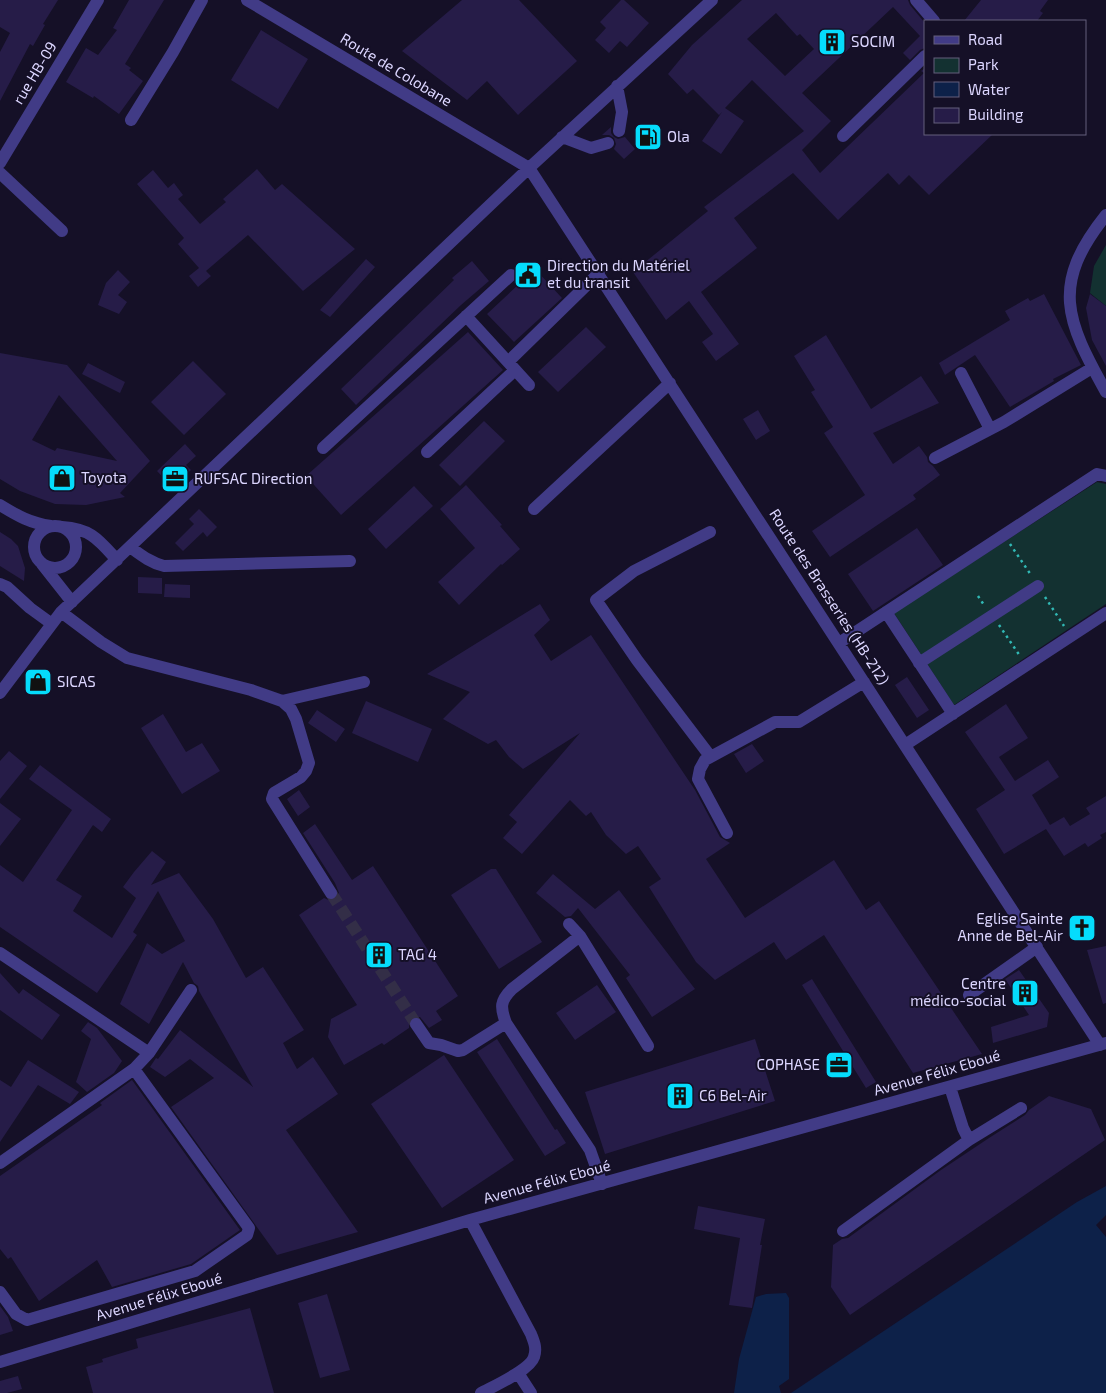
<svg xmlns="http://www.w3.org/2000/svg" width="1106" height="1393" viewBox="0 0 1106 1393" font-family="'Exo 2',sans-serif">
	<rect width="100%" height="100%" fill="#151027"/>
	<path fill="#133131" d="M1106 245V306L1090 293 1094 266Z
		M1097 482 1106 484V604L954 705 894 613Z"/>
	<path fill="#0d2149" d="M1106 1186V1215L1096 1225 1106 1237V1393H791L1077 1202Z
		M786 1293 789 1298V1379L779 1386 781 1393H734L739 1359 756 1297 766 1294Z"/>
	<path fill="#261c48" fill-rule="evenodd" d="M0 0H58L43 24 45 25 33 46 30 44 0 101V52L10 33 0 27Z
		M129 0H164L125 64 131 68 129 70 143 81 119 114 94 96 93 98 66 82 86 48 98 55 117 30 113 28Z
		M462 0H519L577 61 518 115 487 81 467 100 402 51Z
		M621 0H624L649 23 627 47 620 41 609 53 595 40 606 28 600 22Z
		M742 0H908L910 5 925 23V48L920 50 910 60 903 53 920 36 893 7 802 93 831 121 802 150 820 173 924 73 921 71 925 68V134H993L929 195 909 175 899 185 888 173 838 220 793 173 734 218 757 248 701 292 739 344 716 361 702 342 713 334 689 301 666 320 633 272 708 211 704 207 804 131 752 80 725 108 744 121 721 154 702 141 722 112 719 115 693 89 687 94 668 74 692 45ZM776 13 797 36 800 34 814 49 785 76 747 39Z
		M981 0H1048L1040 11 1043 13 1037 21H964Z
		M261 30 308 59 278 109 231 80Z
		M611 127V133L614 137 618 139 625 137 635 149 624 159 614 149 616 144 614 138 609 135H602Z
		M257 169 275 190 282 184 355 249 303 291 248 235 206 271 211 276 198 287 189 276 199 268 178 244 184 238 137 184 153 170 168 188 174 183 183 195 178 199 200 224 226 202 223 199Z
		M366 259 375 267 330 317 320 310Z
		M472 261 489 281 461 305 356 405 341 389 454 280 452 278Z
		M535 269 562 298 514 342 487 314Z
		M118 270 130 282 118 295 127 302 119 314 98 305 106 283Z
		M1044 294 1081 365 1053 379 1054 381 1010 407 975 355 945 375 939 363 1010 320 1005 311 1028 298 1030 301Z
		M1090 294 1106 306V366L1092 340 1086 308Z
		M586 327 606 347 558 392 538 372Z
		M468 332 503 370 341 515 306 476Z
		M826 335 871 409 921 376 939 403 873 433 893 464 919 446 927 457 928 462 933 466 940 475 913 495 916 499 830 557 812 531 865 495 824 433 833 427 811 392 815 390 794 356Z
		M0 353 67 365 150 461 120 493 125 497 86 505 55 504 20 491 0 479ZM59 395 117 461 57 448 55 451 32 440Z
		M193 361 226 394 184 435 151 402Z
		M88 363 125 382 120 393 82 374Z
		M758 410 770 431 756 440 743 419Z
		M484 421 505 441 460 486 439 465Z
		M185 444 196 456 186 465 191 470 172 487 157 471Z
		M466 485 502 525 500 526 520 549 502 565 501 564 459 605 438 582 475 548 440 509Z
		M414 486 433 506 386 549 368 529Z
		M199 509 217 527 207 537 203 532 183 551 175 543 194 524 189 519Z
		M917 528 943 565 873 611 848 574Z
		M0 532 11 539 18 546 25 568 24 581 0 566Z
		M138 577 162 578V594L138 593Z
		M165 584 190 585V598L164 597Z
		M540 604 550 620 534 635 551 661 591 635 695 790 720 837 730 843 706 859 745 918 834 860 866 910 879 901 982 1054 913 1073 824 935 786 960 774 942 715 980 696 962 649 887 661 879 638 846 626 854 606 835 591 812 586 816 570 800 522 854 503 838 517 822 509 815 580 733 523 769 509 757 496 740 488 744 443 719 470 692 427 674Z
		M907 677 929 710 917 718 895 685Z
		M366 701 432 729 418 762 352 733Z
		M1006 704 1028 738 999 757 1015 781 1048 760 1059 777 1032 795 1050 825 1064 817 1070 826 1090 814 1086 808 1106 796V832L1100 835 1102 838 1088 847 1085 843 1064 856 1046 829 1004 854 976 809 1005 790 965 732Z
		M317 710 345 729 336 742 308 723Z
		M163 714 186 752 202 743 220 771 182 794 141 728Z
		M752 744 764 761 746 773 734 754Z
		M9 751 27 766 0 799V761Z
		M40 765 111 819 102 832 93 825 56 880 82 896 73 911 112 938 136 898 123 887 134 872 152 851 166 862 151 885 179 873 213 919 246 978 263 967 304 1030 283 1043 297 1069 313 1057 338 1094 286 1130 358 1232 277 1255 171 1107 214 1078 190 1059 165 1077 150 1067 156 1058 158 1059 180 1030 253 1087 199 991 198 986 194 983 183 962 149 1024 120 1004 147 943 162 954 185 941 158 891 133 932 137 935 97 993 0 927V865L23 882 72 810 29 779Z
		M299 790 310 807 298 816 287 799Z
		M0 803 21 819 0 846Z
		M315 824 352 880 373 866 458 996 436 1011 442 1020 429 1028 420 1017H412L409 1021V1028L384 1045 382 1043 344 1065 328 1037 331 1019 357 1005 299 915 324 898 331 901 335 900 339 893 335 883 303 833Z
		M491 869H496L542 942 499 969 451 895Z
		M553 874 595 909 619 890 695 989 652 1017 626 978 630 975 578 908 571 916 565 917 536 893Z
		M1106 946V1003L1103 1004 1087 950Z
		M1019 970 1049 1013 1047 1027 993 1043 991 1027 1029 1015 1005 979Z
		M0 973 19 994 23 989 60 1015 42 1040 0 1010Z
		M812 979 876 1082 866 1088 802 985Z
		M597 985 616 1012 575 1040 556 1013Z
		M88 1022 97 1028 122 1061 114 1073 87 1092 76 1082 91 1039 81 1031Z
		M497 1039 555 1130 557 1129 566 1143 545 1156 477 1052Z
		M755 1039 775 1101 605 1154 585 1092Z
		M444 1055 514 1160 442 1208 371 1104Z
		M28 1060 79 1092 70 1104 38 1085 0 1142V1080L11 1087Z
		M132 1080 240 1230 191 1264 112 1287 97 1260 39 1301 11 1257 8 1259 0 1249V1176L102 1105 100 1103Z
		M1049 1096 1091 1109 1105 1140 850 1315 831 1287 833 1245 842 1239 848 1238 941 1170 989 1138 1025 1115 1029 1110Z
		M698 1206 765 1219 760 1245H762L752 1308 729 1305 740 1238 694 1229Z
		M327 1294 350 1370 320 1378 298 1303Z
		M0 1306 8 1317 13 1331 0 1335Z
		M250 1308 274 1393H93L86 1367 103 1362 102 1359 138 1348 136 1339Z
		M18 1376 22 1389 7 1393H0V1381Z"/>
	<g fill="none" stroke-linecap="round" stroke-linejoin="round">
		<path stroke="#332e47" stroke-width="12" stroke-dasharray="12 6" stroke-linecap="butt" d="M331 893 416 1024"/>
		<path stroke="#31b8b4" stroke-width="2.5" stroke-dasharray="2.5 4" stroke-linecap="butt" d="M1010 544 1031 575
			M978 596 984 605
			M1045 597 1064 626
			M999 625 1020 656"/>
		<path stroke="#413b86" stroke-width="12" d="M247 0 529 168 1100 1045
			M916 0 934 21
			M617 86 622 112 619 131
			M131 120 173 52 202 0
			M843 136 925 56
			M562 137 591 148 608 143
			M0 163 98 0
			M0 173 62 231
			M1106 215C1050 285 1066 320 1106 392
			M466 316 529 385
			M508 362 599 273
			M961 373 990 429
			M323 448 511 275
			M427 452 515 370
			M935 458 1004 422 1092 368
			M0 505C18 516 30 523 51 526
			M534 509 670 383
			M34 547a21 21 0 1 1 42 0a21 21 0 1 1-42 0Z
			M62 527C91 529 98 539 117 560
			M130 547C141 555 151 563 164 566L350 561
			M42 564 72 602
			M0 584 7 587 30 608 52 624
			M61 612 101 642 127 658 251 690 282 701 291 709 296 719 309 763 306 771 301 777 274 793 272 799 331 893
			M886 612 953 714
			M839 643 1097 474 1106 476
			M919 663 1038 586
			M0 693 61 612 529 168 712 0
			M282 701 364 682
			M905 745 1106 613
			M710 756 637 660 596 600 634 571 710 532
			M727 833 698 779 700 769 705 760 775 722H799L864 682
			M569 924 580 936 648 1046
			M580 936 512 989C500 1001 500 1007 506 1023L590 1150 602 1184
			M0 953 149 1053
			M969 995 1037 947
			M416 1024 429 1043 441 1045 458 1051 463 1050 506 1023
			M969 1140 1021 1108
			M0 1163 134 1069 149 1053 191 990
			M470 1220 531 1334C534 1342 537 1348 534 1357 530 1370 494 1386 481 1393
			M843 1231 969 1140 963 1128 950 1087
			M0 1292 16 1314 27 1320 195 1271 247 1235 249 1228 134 1069
			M0 1362 470 1220 1106 1043
			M518 1373 531 1393"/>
	</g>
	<defs>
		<symbol id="building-square" viewBox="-11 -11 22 22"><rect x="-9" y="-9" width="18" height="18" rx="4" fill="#05dcfc" stroke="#151027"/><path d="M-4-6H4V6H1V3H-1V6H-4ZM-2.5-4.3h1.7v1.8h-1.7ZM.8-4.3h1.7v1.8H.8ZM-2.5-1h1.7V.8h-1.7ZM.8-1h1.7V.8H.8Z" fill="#111"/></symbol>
		<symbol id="fuel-square" viewBox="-11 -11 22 22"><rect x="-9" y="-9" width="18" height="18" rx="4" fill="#05dcfc" stroke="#151027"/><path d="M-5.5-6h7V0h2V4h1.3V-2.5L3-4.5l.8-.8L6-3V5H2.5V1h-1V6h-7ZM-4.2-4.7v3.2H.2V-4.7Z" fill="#111"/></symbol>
		<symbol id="civic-square" viewBox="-11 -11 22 22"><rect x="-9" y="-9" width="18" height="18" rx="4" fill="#05dcfc" stroke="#151027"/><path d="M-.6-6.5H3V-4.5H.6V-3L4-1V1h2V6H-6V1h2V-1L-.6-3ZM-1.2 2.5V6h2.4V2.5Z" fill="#111"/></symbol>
		<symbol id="shop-square" viewBox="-11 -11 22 22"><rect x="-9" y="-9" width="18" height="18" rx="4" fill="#05dcfc" stroke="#151027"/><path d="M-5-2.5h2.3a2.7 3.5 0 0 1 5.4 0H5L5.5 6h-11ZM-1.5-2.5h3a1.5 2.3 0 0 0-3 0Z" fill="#111"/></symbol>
		<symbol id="office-square" viewBox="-11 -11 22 22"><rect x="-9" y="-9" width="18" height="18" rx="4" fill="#05dcfc" stroke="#151027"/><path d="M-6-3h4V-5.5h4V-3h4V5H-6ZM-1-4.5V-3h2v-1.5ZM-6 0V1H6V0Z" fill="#111"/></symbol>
		<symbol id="church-square" viewBox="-11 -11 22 22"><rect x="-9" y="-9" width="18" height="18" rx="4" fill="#05dcfc" stroke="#151027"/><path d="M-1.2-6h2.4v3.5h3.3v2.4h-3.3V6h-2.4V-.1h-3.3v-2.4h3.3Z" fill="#111"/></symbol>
	</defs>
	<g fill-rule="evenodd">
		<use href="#building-square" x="816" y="26" width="32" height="32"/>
		<use href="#fuel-square" x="632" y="121" width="32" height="32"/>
		<use href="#civic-square" x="512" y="259" width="32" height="32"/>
		<use href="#shop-square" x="46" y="462" width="32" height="32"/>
		<use href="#office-square" x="159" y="463" width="32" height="32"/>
		<use href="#shop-square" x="22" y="666" width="32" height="32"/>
		<use href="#church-square" x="1066" y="912" width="32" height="32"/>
		<use href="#building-square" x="363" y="939" width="32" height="32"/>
		<use href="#building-square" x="1009" y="977" width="32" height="32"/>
		<use href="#office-square" x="823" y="1049" width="32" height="32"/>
		<use href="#building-square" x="664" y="1080" width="32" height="32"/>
	</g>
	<g text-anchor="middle" stroke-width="4" stroke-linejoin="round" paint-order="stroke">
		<g font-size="15" fill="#dcd6ff" stroke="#151027" text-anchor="start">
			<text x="851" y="47">SOCIM</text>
			<text x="667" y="142">Ola</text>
			<text x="547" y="271">Direction du Matériel<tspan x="547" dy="17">et du transit</tspan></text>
			<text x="81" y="483">Toyota</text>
			<text x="194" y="484">RUFSAC Direction</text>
			<text x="57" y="687">SICAS</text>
			<text x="1063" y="924" text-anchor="end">Eglise Sainte<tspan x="1063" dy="17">Anne de Bel-Air</tspan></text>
			<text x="398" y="960">TAG 4</text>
			<text x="1006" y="989" text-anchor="end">Centre<tspan x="1006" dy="17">médico-social</tspan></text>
			<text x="820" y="1070" text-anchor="end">COPHASE</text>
			<text x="699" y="1101">C6 Bel-Air</text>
		</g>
		<g font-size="15" fill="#dcd6ff" stroke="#151027">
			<text transform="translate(396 70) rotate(31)" y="5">Route de Colobane</text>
			<text transform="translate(35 73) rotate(-59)" y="5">rue HB-09</text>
			<text transform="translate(829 597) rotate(57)" y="5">Route des Brasseries (HB-212)</text>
			<text transform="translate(937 1073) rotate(-16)" y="5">Avenue Félix Eboué</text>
			<text transform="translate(547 1182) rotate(-15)" y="5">Avenue Félix Eboué</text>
			<text transform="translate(159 1297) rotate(-17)" y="5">Avenue Félix Eboué</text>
		</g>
	</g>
	<rect x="924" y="20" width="162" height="115" fill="#151027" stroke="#655f7d"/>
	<rect x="934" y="36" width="25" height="8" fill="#413b86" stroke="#655f7d"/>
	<text x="968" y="45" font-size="15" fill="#dcd6ff">Road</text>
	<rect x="934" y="58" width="25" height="15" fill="#133131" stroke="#655f7d"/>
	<text x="968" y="70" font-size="15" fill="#dcd6ff">Park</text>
	<rect x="934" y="82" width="25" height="15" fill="#0d2149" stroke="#655f7d"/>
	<text x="968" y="95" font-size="15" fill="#dcd6ff">Water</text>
	<rect x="934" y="108" width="25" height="15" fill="#261c48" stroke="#655f7d"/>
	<text x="968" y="120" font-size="15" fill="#dcd6ff">Building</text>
</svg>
